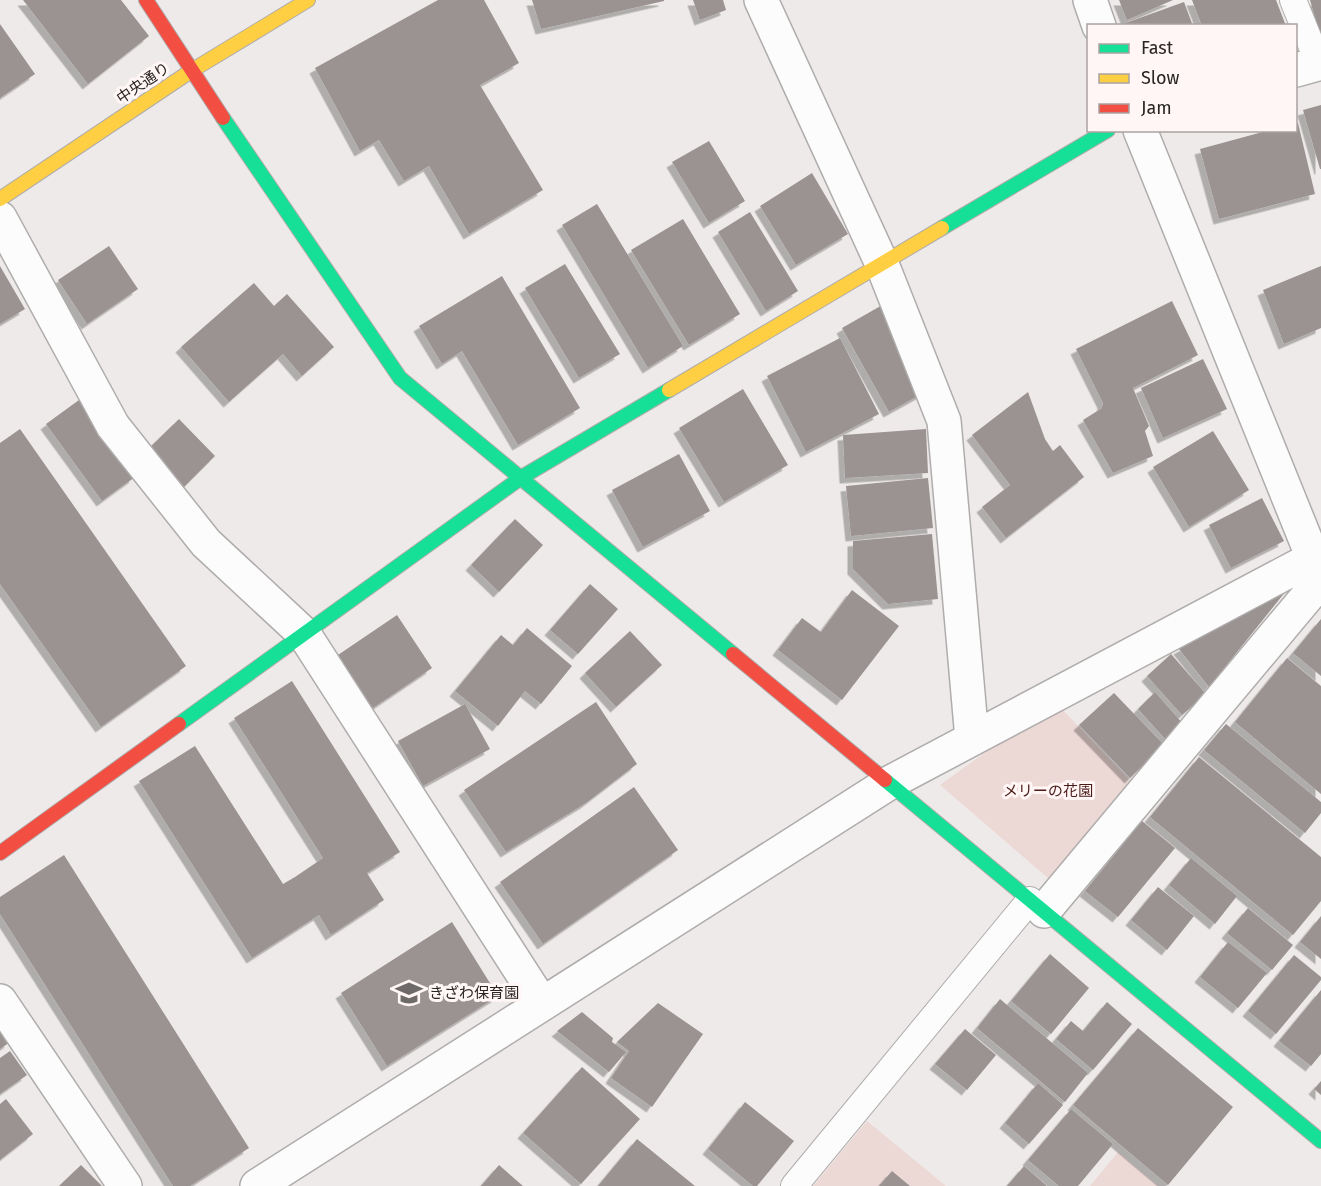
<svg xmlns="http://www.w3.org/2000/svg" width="1321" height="1186" viewBox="0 0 1321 1186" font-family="'Fira Sans','Noto Sans JP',sans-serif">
	<defs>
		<filter id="shadow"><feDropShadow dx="-5.5" dy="5.5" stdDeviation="0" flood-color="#0004"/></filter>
	</defs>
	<rect width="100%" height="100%" fill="#efeaea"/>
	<path fill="#ecd8d5" d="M1061 708 1136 787 1056 885 940 785 1004 739Z
		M867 1121 946 1186H813Z
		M1118 1152 1158 1186H1090Z"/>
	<path fill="#9b9392" filter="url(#shadow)" d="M23 0H121L149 36 88 84Z
		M438 0H484L519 63 480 85 543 190 469 234 429 166 404 181 379 140 360 151 315 68Z
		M532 0H664V1L541 29Z
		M693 0H723L726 10 700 20Z
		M1119 0H1173L1127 20Z
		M1192 0H1276L1286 26H1202Z
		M1310 0H1321V34H1320Z
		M1184 2 1193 26H1120V25Z
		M0 24 35 74 0 98Z
		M1321 105V169H1320L1303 110Z
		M1298 123 1315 194 1219 219 1200 149 1270 130H1296V124Z
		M709 141 745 201 709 223 672 162Z
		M812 173 848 234 796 265 760 206Z
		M597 204 683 346 648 368 562 225Z
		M750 212 798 291 766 311 718 232Z
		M683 219 740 314 689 345 631 250Z
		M109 246 138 289 87 324 58 280Z
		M565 264 620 354 579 378 525 288Z
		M0 266 25 309 0 324Z
		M1321 266V328L1284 344 1263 290Z
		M502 276 580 408 518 445 462 351 442 364 419 326Z
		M254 283 274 306 287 294 334 347 302 376 283 354 229 402 181 347Z
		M1172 301 1198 355 1133 388 1149 426 1145 431 1153 456 1113 473 1083 420 1102 408 1103 403 1076 349Z
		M884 304 925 392 889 412 842 328Z
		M840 338 879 414 806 452 767 376Z
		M1203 359 1227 409 1163 438 1141 388Z
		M743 389 788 465 724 502 679 428Z
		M1028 392 1045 439 1053 451 1060 445 1084 477 1006 538 982 507 1010 485 972 435Z
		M79 400 135 477 102 501 46 424Z
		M179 419 215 456 182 489 145 452Z
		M20 429 186 666 101 727 0 584V443Z
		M926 429 928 473 845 478 843 435Z
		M1213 431 1249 490 1189 527 1153 467Z
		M679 454 710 511 643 547 612 490Z
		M928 478 933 528 851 536 846 486Z
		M1262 498 1284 541 1231 568 1209 525Z
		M515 519 543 545 499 592 471 565Z
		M932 534 938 599 888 604 853 569V541Z
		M590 584 618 609 578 654 550 630Z
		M1290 586 1209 687 1179 649Z
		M852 590 899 626 842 700 778 650 802 618 821 632Z
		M397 615 432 668 370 710 335 657Z
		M1321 619V676L1293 653Z
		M527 628 572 666 541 704 525 691 498 726 455 691 501 635 513 645Z
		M630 631 662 665 616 707 585 673Z
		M1171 654 1206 694 1182 715 1147 676Z
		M1287 658 1321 686V794L1235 722Z
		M292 681 400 852 367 873 384 900 331 935 319 915 252 958 139 781 195 746 283 884 295 877 323 858 234 718Z
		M1155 692 1184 725 1167 741 1138 709Z
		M1114 693 1164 745 1130 778 1079 725Z
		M596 702 637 764 586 803 506 852 464 790Z
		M465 704 490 749 423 786 398 741Z
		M1226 724 1321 802V813L1305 833 1204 750Z
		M1199 757 1321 857V901L1293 935 1150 817Z
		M634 787 678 850 543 944 500 882Z
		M1142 821 1175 848 1118 917 1085 891Z
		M64 855 249 1148 190 1186H173L0 914V897Z
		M1191 858 1237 896 1215 924 1169 885Z
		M1158 887 1194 916 1167 950 1131 920Z
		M1248 908 1293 945 1272 970 1227 933Z
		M1321 916V959L1300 942Z
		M452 922 498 996 387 1066 341 993Z
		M1228 942 1267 973 1238 1008 1200 977Z
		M1050 954 1089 988 1051 1034 1011 1001Z
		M1294 955 1321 977V980L1276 1034 1248 1011Z
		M1321 990V1054L1311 1066 1279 1041Z
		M1000 999 1088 1073 1065 1102 977 1028Z
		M1107 1002 1132 1024 1093 1070 1056 1039 1071 1021 1083 1031Z
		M658 1003 703 1034 652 1107 611 1078 629 1051 617 1042Z
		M582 1012 613 1038 612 1042 626 1052 609 1072 557 1031Z
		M0 1027 10 1042 0 1049Z
		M1138 1028 1233 1107 1168 1185 1073 1105Z
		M965 1029 996 1055 967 1090 935 1064Z
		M10 1051 27 1075 0 1094V1058Z
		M582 1067 640 1119 581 1184 523 1133Z
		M1321 1081V1095L1314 1089Z
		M1038 1083 1063 1105 1029 1144 1005 1123Z
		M6 1099 33 1134 0 1160V1104Z
		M745 1102 794 1141 757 1186H753L708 1149Z
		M1071 1109 1113 1144 1078 1186H1059L1028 1160Z
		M637 1139 695 1186H598Z
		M81 1165 102 1186H59Z
		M499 1165 523 1186H481Z
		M1024 1166 1047 1186H1007Z
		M892 1171 910 1186H879Z"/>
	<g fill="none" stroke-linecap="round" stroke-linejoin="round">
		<defs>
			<path id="lane" d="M1293 0 1319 64
				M794 1186 1030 900"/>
			<path id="street" d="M761 0 882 264 944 421 972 739
				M1090 0 1099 26
				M1296 70 1321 63
				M1140 130 1313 558
				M0 218 113 426 206 543 304 634 542 1004
				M1044 911 1321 580
				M0 1001 125 1186
				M257 1186 889 783 1321 554"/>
			<path id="fast" d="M223 118 400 378 733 654
				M942 228 1108 130
				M179 724 522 477 669 390
				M885 780 1321 1141"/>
			<path id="slow" d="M0 199 191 71 308 0
				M669 390 942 228"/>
			<path id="jam" d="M146 0 223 118
				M733 654 885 780
				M0 853 179 724"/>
		</defs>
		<use href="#lane" stroke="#afacac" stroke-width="28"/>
		<use href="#street" stroke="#afacac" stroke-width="36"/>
		<use href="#fast" stroke="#afacac" stroke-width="16"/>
		<use href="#slow" stroke="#afacac" stroke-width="16"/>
		<use href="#jam" stroke="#afacac" stroke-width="16"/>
		<use href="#lane" stroke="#fdfcfc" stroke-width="26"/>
		<use href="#street" stroke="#fdfcfc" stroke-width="33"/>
		<use href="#fast" stroke="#16e098" stroke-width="14"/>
		<use href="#slow" stroke="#ffcf43" stroke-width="14"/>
		<use href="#jam" stroke="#f24e42" stroke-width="14"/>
	</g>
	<defs>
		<symbol id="school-bare" viewBox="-9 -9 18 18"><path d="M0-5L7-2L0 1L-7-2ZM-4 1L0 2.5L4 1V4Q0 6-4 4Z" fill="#6e6a69" stroke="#fff6f5" stroke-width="2.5" paint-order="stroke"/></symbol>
	</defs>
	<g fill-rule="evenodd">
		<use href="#school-bare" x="390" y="974" width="38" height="38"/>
	</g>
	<g text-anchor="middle" stroke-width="6" stroke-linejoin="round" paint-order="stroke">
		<g font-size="15" fill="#282524" stroke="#fff6f5">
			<text transform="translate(143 83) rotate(-34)" y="5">中央通り</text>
		</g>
		<g font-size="15" fill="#4b1b18" stroke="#fff6f5">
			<text x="1048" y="796">メリーの花園</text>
		</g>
		<g font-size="15" fill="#282524" stroke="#fff6f5" text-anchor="start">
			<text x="429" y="998">きざわ保育園</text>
		</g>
	</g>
	<rect x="1087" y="24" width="210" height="108" fill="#fff6f5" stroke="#a9a2a1" stroke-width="1.5"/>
	<rect x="1099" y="44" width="30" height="9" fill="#16e098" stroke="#a9a2a1" stroke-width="1.5"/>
	<text x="1141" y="54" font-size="18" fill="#282524">Fast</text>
	<rect x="1099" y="74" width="30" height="9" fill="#ffcf43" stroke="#a9a2a1" stroke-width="1.5"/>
	<text x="1141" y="84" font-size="18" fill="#282524">Slow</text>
	<rect x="1099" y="104" width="30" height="9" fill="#f24e42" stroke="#a9a2a1" stroke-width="1.5"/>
	<text x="1141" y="114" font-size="18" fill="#282524">Jam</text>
</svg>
